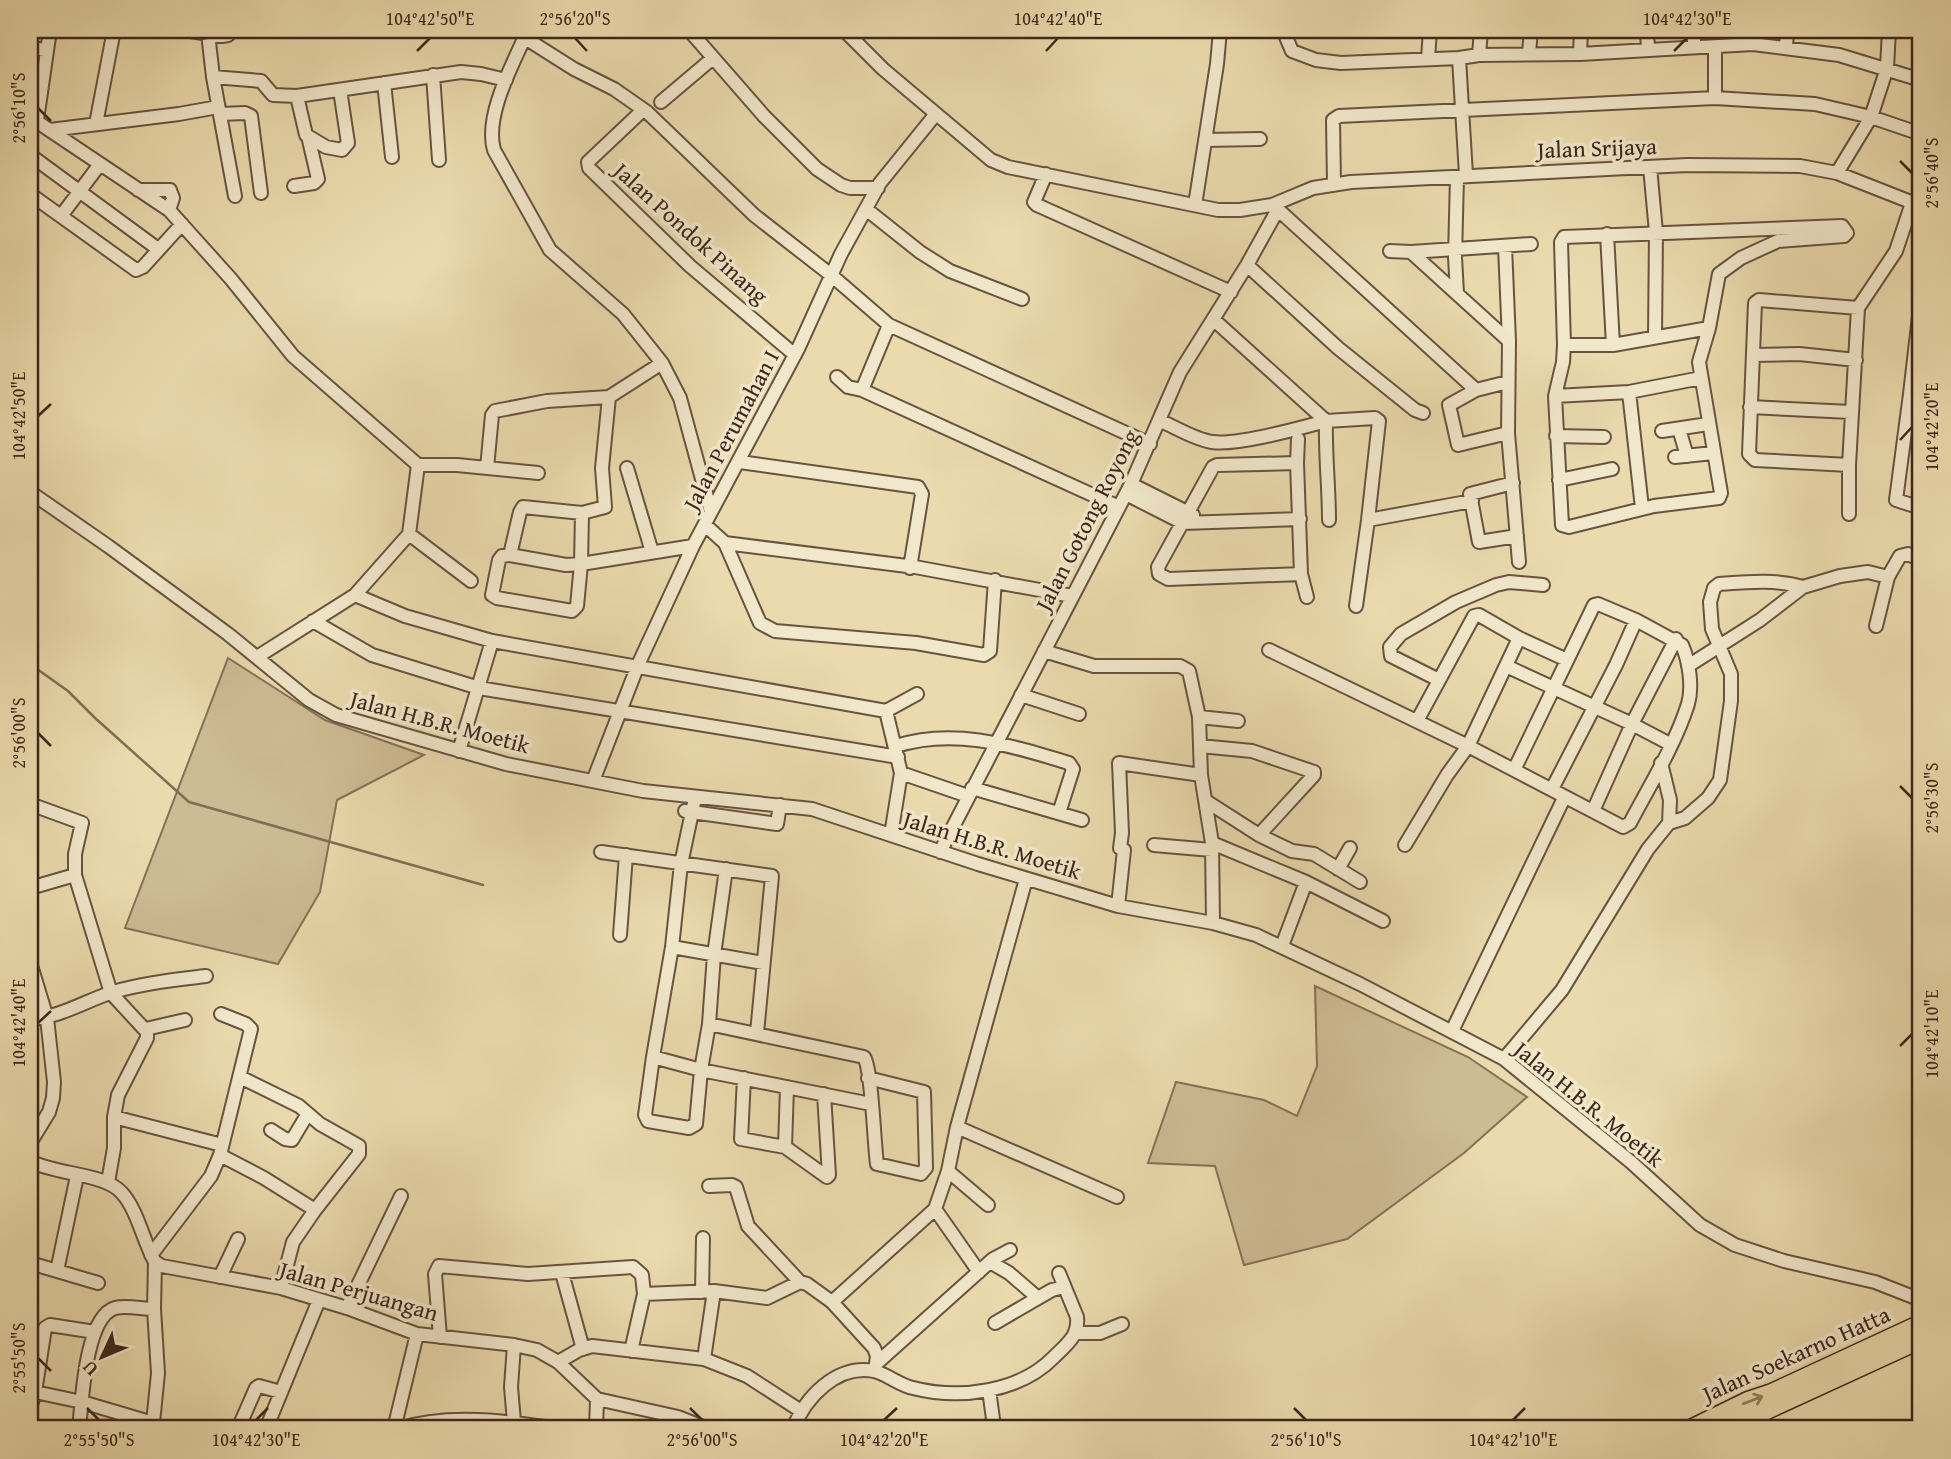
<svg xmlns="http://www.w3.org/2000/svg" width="1951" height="1459" viewBox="0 0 1951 1459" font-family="'Gentium Book Plus',serif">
	<rect width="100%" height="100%" fill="#eadaad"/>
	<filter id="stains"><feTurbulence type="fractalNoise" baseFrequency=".00286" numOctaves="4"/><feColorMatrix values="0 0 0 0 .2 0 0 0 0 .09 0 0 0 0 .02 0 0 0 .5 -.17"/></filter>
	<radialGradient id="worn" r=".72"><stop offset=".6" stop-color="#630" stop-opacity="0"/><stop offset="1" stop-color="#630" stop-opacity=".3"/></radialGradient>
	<path fill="#cdbb94" stroke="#867058" stroke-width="2" d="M228 658 325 720 424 755 337 800 320 892 278 964 125 928Z
		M1315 986 1468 1057 1527 1097 1464 1153 1347 1239 1244 1265 1215 1166 1148 1163 1176 1082 1264 1100 1297 1116 1317 1066Z"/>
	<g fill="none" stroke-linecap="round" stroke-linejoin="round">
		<path stroke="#826d55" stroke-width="2.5" d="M30 664 68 691 95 718 189 802 483 885"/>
		<defs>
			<path id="minor" d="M184 30 222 36 228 35 230 30
				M528 30C514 62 484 115 494 150L550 250 623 314 662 363 680 398 711 512
				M689 30 764 116 817 169 841 185 850 188H878
				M844 30 883 69 991 160 1008 167 1218 210H1240L1272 205 1313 188 1351 182 1687 165 1800 166 1837 173 1921 206
				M1283 30 1292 51 1316 60 1341 63 1459 58 1479 55 1580 54 1753 44 1839 55 1921 80
				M1647 30 1648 50
				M1694 30V47
				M208 33 213 77 235 196
				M525 38 574 69 614 89 647 112 754 215 831 275 889 325 1150 444
				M1786 47 1787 30
				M30 48 47 50
				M1529 53 1531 30
				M1580 54 1581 30
				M1479 55 1481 30
				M1459 58 1466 175
				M1428 59 1430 30
				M433 75 439 160
				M213 77 261 81 273 95 297 96 461 72 481 74 506 80
				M384 83 392 157
				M297 96 306 135 326 147 342 150 348 143 340 90
				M1715 98V47
				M661 102 713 58
				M643 110 588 162 589 168 690 266 795 355
				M220 114 245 113 251 116 261 193
				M30 117 169 210 231 279 293 356 418 465 409 534 355 595 257 657
				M37 120 50 30
				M96 124 114 30
				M50 130 179 114 218 107
				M1205 140 1260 139
				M30 155 158 249
				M1650 167 1656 232 1655 337
				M1837 173 1871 117 1887 68 1889 30
				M1046 174 1034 202 1037 205 1231 292
				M1334 185 1333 120 1339 116 1715 98 1815 104 1871 117 1921 134
				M294 186 314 183 318 179 308 136
				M138 190H170L173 198 169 210
				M30 194 136 270 143 267 182 224
				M1195 205 1217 64 1220 30
				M1273 205 1476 390
				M866 209 920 252 950 271 1022 299
				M61 216 100 164
				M1842 226 1847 233 1844 236 1778 241 1741 258 1719 274 1709 328 1699 362 1721 493 1719 498 1654 506 1569 527 1562 525 1555 396 1563 362 1564 345 1561 242 1564 237Z
				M1607 234 1613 345
				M1505 246 1509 341 1508 433 1519 562
				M1390 251 1411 252 1531 244
				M1411 252 1509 341
				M1247 265 1338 348 1415 410 1423 413
				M1457 293 1455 257 1457 177
				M1921 299 1910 394 1921 396
				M1213 319 1326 421 1375 418 1379 421 1368 520 1356 606
				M889 325 862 390 1119 507
				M1564 345H1613L1709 328
				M1753 355 1799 354 1856 360
				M837 377 848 387 862 390
				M1629 392 1642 508
				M1910 394 1896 500 1921 508
				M1555 396 1629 392 1701 378
				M609 397 602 468 605 507 582 513 523 507 520 512 510 555 502 556 499 560 492 595 497 598 572 611 577 606 581 564 693 546
				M1750 407 1851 412
				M1161 421C1177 428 1194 439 1212 442 1237 446 1300 428 1326 421 1325 454 1329 487 1329 520
				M1679 429 1687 456
				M1662 431 1708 424
				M1508 433 1458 445 1449 405 1476 390 1508 382
				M1556 436 1604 437
				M1675 457 1713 453
				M740 462 918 487 922 494 910 568
				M1297 463 1298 439
				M418 465H457L538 473
				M1849 465 1755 460 1749 454 1755 303 1759 300 1858 308
				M487 468 492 415 495 411 547 401 609 397 662 363
				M627 468 652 552
				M1559 480 1612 469
				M1513 483 1470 494 1479 542 1517 536
				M1131 484 1193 515
				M30 492 108 546 228 634 309 700 336 715 506 764 643 791 812 809 978 864 1118 906 1213 923 1256 935 1360 984 1504 1059 1631 1162 1700 1225 1735 1245 1784 1261 1875 1282 1921 1300
				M1126 494 1183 523 1300 519
				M1849 514V465L1858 308 1896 251 1912 203
				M1368 520 1472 501
				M705 525 725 543 760 623 775 631 916 643 984 655 990 651 995 580
				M409 534 471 581
				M725 543 915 567 1072 596
				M510 555 566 565 581 564 582 513
				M1301 574 1168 579 1159 574 1158 567 1213 467 1217 465 1297 463 1301 574 1307 597
				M1888 577 1900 556 1908 554 1921 560
				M355 595 405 616 492 641 886 711 901 773 891 835
				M313 621 372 655 479 688 898 757
				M1269 650 1468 746 1623 827 1630 823C1650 785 1675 745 1688 704 1693 687 1689 661 1682 645L1636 620 1598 604 1594 605 1514 770
				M1044 651 1094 666H1180L1189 671 1199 717 1201 775 1212 843 1213 923
				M1506 666 1632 724 1670 744
				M1688 666 1760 620 1803 587 1840 576 1868 572 1888 577 1876 626
				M1439 680 1391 656 1390 647 1401 634 1456 602 1496 585 1509 582 1543 585
				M1021 695 1079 714
				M886 711 917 694
				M1199 717 1238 721
				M1417 721 1474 616 1479 615 1519 638 1567 660
				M896 746C955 727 1012 746 1069 763L1073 769 1059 813
				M1200 746 1252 751 1314 772V775L1259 835
				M459 751 492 641
				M1661 763 1670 800 1669 823
				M901 773 968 796
				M593 781 638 665 693 546 798 349 841 254 880 183 935 115
				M972 788 1082 820
				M1552 789 1616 665 1636 620
				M695 798 681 864 672 947 653 1057 645 1115 648 1121 689 1128 696 1124 701 1070 709 1024 714 955 726 869
				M1206 801 1259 835 1292 851 1314 854 1360 882
				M30 804 82 823 75 854V875L111 993 147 1032V1038L118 1095 114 1117V1148L108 1182
				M685 811 777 824 780 805
				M1593 811 1632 724 1676 639
				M1212 843 1306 882 1383 921
				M1154 845 1212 850
				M1405 845 1447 775 1468 746 1519 638
				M601 852 772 876 757 1033
				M940 852 1131 484 1180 372 1247 265 1277 211
				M1338 869 1350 848
				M30 888 75 875
				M1118 906 1124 850 1120 848 1122 833 1119 763 1201 775
				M620 935 626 855
				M1282 946 1306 882
				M672 947 763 963
				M30 962 47 1018 54 1082 53 1098 49 1112 30 1143
				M30 1019C59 1018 85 1001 113 992 143 983 174 980 206 976
				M709 1024 864 1057C872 1069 874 1143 877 1164L921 1174 926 1168 924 1092 868 1078
				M146 1029 185 1020
				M1452 1031 1564 798
				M653 1057 701 1070 871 1104
				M1504 1059 1562 990 1648 849 1669 823 1685 818 1708 798 1720 780 1731 701V674L1712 629 1710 602 1714 588 1719 584C1747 582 1776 579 1803 587
				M240 1077 299 1106 320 1124 359 1146V1154L315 1210
				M744 1078 741 1139 785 1147 827 1177 829 1175 824 1094
				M114 1117 222 1145
				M957 1127 1026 879
				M271 1130 285 1139 292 1140 307 1115
				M785 1147 787 1087
				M220 1155 264 1178 315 1210 293 1242 281 1288
				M30 1161C56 1175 105 1173 122 1193 138 1211 143 1241 155 1262L162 1266 281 1288 347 1308 417 1334 514 1345 537 1350 558 1362 597 1399 678 1417 708 1429
				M948 1171 988 1205
				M709 1186 732 1185 736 1187 748 1226 800 1282
				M935 1209 979 1272
				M151 1255 211 1176 220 1155 251 1029 246 1024 221 1014
				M990 1262 1009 1273 1038 1298 1052 1290 1064 1287
				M30 1263 98 1283
				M57 1271 77 1176
				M562 1273 583 1349
				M220 1277 238 1239
				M714 1291 767 1298 800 1282 807 1284 832 1302 874 1348 877 1356 875 1371
				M702 1292 703 1238
				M644 1294 714 1291 704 1359
				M832 1302 935 1209 948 1171 957 1127 1117 1197
				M347 1308 401 1196
				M995 1323 1038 1298
				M1076 1333H1100L1122 1324
				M440 1337 435 1274 439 1266 528 1274 633 1267 642 1275 644 1294 631 1351
				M514 1345 511 1387 514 1422
				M558 1362 579 1350 592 1346 704 1359 747 1376 801 1411
				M877 1363 993 1259 1010 1250
				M989 1390 993 1419 989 1429
				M35 1392 82 1402 153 1423
				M30 1408 35 1392 45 1328 50 1325 95 1332
				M79 1429C82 1402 85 1317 115 1308 126 1305 142 1309 154 1309
				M155 1429 153 1423 158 1373 154 1309 155 1262
				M238 1429 256 1388 259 1386 281 1392
				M266 1429 319 1300
				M394 1429 417 1334
				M398 1429C448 1413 508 1421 559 1429
				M596 1429 597 1399
				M793 1429C805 1398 836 1364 874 1371 887 1374 899 1385 913 1388 960 1400 1020 1392 1054 1357 1067 1344 1079 1336 1077 1317L1059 1273"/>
			<path id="highway" d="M1691 1429 1748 1401 1772 1393 1921 1324
				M1725 1429 1921 1339"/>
		</defs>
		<use href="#minor" stroke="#695340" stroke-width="16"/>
		<use href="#highway" stroke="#3e261b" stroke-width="21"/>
		<use href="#minor" stroke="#f1e7ca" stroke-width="12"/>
		<use href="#highway" stroke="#eadaad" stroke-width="18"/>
	</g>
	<defs><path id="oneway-shaft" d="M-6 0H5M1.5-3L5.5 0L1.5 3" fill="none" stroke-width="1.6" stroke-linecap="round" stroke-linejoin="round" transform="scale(1.75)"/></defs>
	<use stroke="#948064" href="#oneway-shaft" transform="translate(1753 1400) rotate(-21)"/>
	<path fill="none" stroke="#3e261b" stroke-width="2.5" d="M575 38 587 51M417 51 430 38M1046 51 1058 38M1674 51 1687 38M38 108 51 121M1900 161 1912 173M38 416 51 404M1900 440 1912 427M38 733 51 746M1900 786 1912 798M38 1023 51 1011M1900 1046 1912 1034M38 1358 51 1371M87 1408 99 1420M690 1408 702 1420M1294 1408 1306 1420M256 1420 268 1408M884 1420 897 1408M1513 1420 1525 1408"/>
	<g text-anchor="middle" stroke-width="7" stroke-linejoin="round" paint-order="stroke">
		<g font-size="23" fill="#3e261b" stroke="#f1e7ca">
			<text transform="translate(1597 148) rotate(-2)" y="8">Jalan Srijaya</text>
			<text transform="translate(691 233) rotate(42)" y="8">Jalan Pondok Pinang</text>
			<text transform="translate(731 430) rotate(-62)" y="8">Jalan Perumahan I</text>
			<text transform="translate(1087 520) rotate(-63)" y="8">Jalan Gotong Royong</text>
			<text transform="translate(440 722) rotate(15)" y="8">Jalan H.B.R. Moetik</text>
			<text transform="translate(992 845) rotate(17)" y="8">Jalan H.B.R. Moetik</text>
			<text transform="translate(1589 1104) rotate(39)" y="8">Jalan H.B.R. Moetik</text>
			<text transform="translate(359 1291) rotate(16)" y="8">Jalan Perjuangan</text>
			<text transform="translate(1796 1354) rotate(-24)" y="8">Jalan Soekarno Hatta</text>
		</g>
	</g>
	<rect width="1951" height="1459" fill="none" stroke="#eadaad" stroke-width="77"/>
	<g transform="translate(102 1357) rotate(226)" stroke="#f1e7ca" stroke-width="5" paint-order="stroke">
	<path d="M0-5L12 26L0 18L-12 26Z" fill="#3e261b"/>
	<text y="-10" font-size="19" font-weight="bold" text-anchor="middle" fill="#3e261b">U</text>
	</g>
	<rect x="38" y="38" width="1874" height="1382" fill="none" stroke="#3e261b" stroke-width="2.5"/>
	<g font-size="18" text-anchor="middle" fill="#3e261b">
		<text x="430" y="25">104°42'50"E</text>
		<text x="575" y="25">2°56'20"S</text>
		<text x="1058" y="25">104°42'40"E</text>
		<text x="1687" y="25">104°42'30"E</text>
		<text transform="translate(19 108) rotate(-90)" y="6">2°56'10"S</text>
		<text transform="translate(1932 173) rotate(-90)" y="6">2°56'40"S</text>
		<text transform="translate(19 416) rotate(-90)" y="6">104°42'50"E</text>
		<text transform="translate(1932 427) rotate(-90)" y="6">104°42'20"E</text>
		<text transform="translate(19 733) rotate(-90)" y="6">2°56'00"S</text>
		<text transform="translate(1932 798) rotate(-90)" y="6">2°56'30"S</text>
		<text transform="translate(19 1023) rotate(-90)" y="6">104°42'40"E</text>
		<text transform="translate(1932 1034) rotate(-90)" y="6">104°42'10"E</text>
		<text transform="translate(19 1358) rotate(-90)" y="6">2°55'50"S</text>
		<text x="99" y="1446">2°55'50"S</text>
		<text x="256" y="1446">104°42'30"E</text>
		<text x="702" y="1446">2°56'00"S</text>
		<text x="884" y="1446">104°42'20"E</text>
		<text x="1306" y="1446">2°56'10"S</text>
		<text x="1513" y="1446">104°42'10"E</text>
	</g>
	<rect width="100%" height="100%" filter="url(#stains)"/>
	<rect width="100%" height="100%" fill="url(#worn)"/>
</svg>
